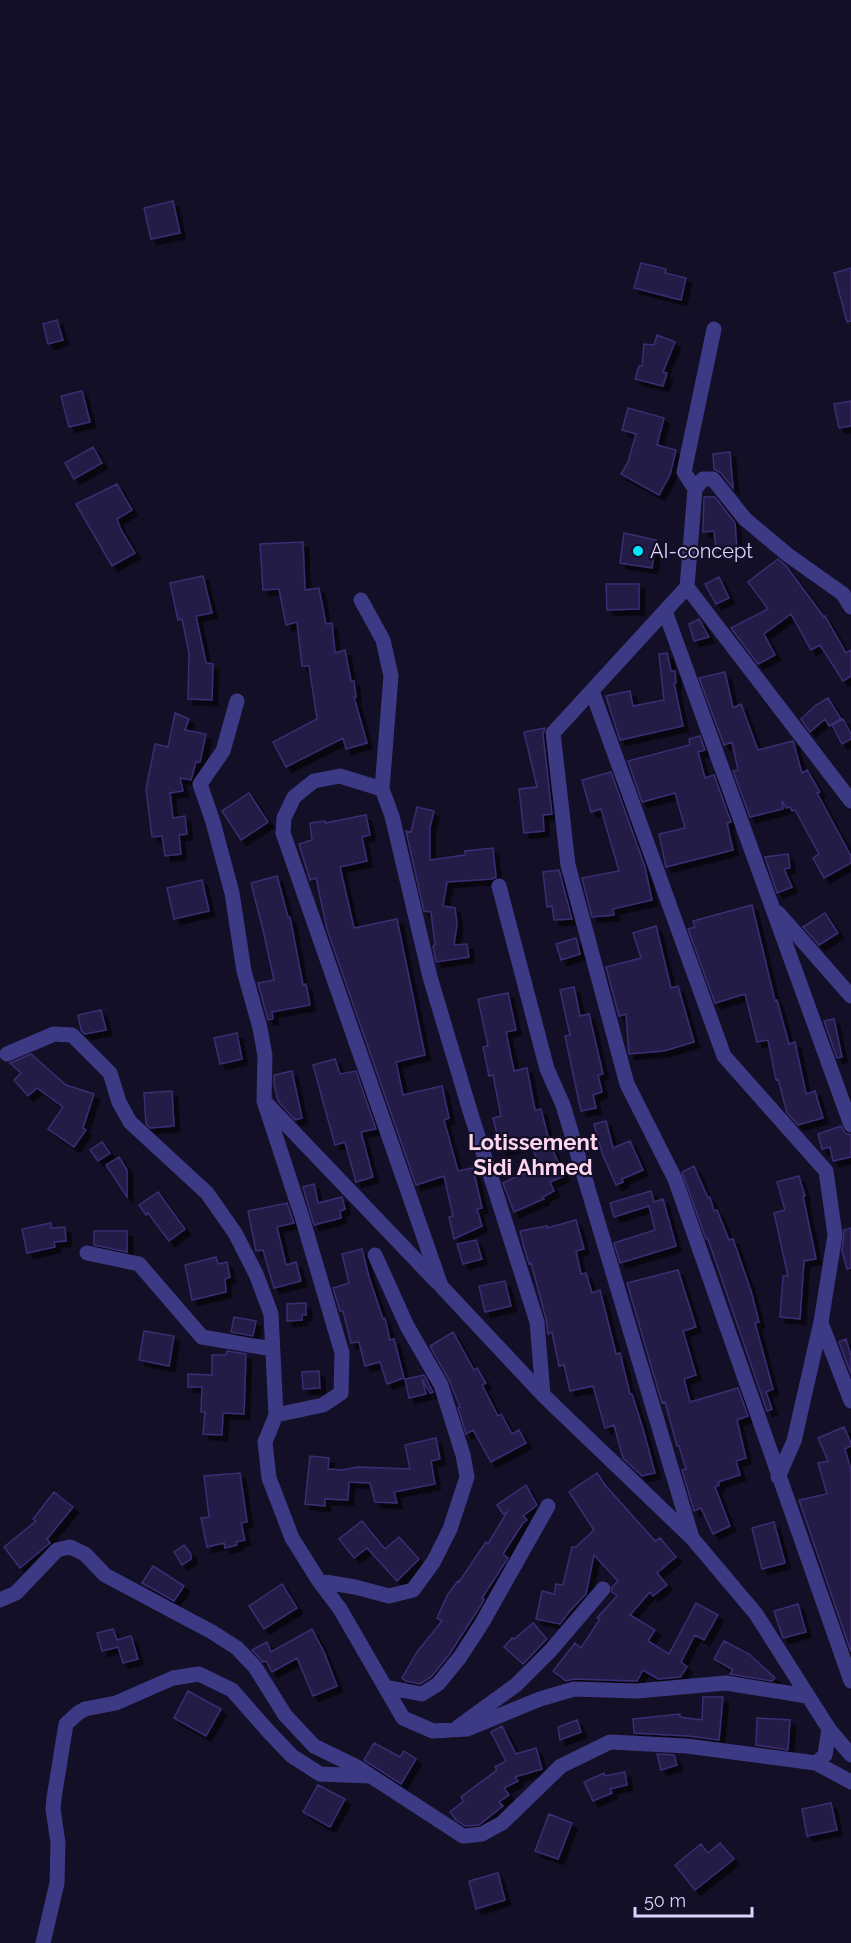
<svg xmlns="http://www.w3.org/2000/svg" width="851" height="1943" viewBox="0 0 851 1943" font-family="Raleway,sans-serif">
	<defs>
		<filter id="shadow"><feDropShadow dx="5.5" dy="5.5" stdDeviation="0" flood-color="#0009"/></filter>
	</defs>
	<rect width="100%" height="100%" fill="#130f26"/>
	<path fill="#241b47" stroke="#3b2d73" stroke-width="1.5" filter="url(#shadow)" d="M173 201 180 233 151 239 144 208Z
		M641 263 666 269 665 273 686 278 681 300 634 288Z
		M851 268V321L847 322 834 273Z
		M57 320 63 340 48 344 43 324Z
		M657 335 675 342 663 372 667 373 663 386 635 379 639 366H642L644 344 654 345Z
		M82 391 90 422 69 427 61 396Z
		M851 401V426L839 428 834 404Z
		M628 408 664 418 657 445 676 450 670 475 659 495 621 474 628 462 636 434 622 430Z
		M93 447 102 463 74 479 65 463Z
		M730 452 733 488 721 473 714 469 713 454Z
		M117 484 132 510 117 519 121 530 135 553 112 566 76 504Z
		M704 497H715L735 523 737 549 716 551 714 531 703 532Z
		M624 533 656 540 652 568 620 563Z
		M303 542 305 590 319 588 326 624 332 623 335 653 345 650 351 681H354L356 697H354L367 743 346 749 343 738 286 767 273 742 317 719 309 666H302L297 622 286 625 279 589 263 590 260 544Z
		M778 559 786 566 824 617 825 616 846 653 851 650V676L843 681 820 645 811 650 791 614 764 634 775 655 758 664 731 628 768 609 748 582Z
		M203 576 212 613 196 616 206 663 213 664 212 700 188 699 189 653 182 619 178 620 170 583Z
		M719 577 729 598 716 604 705 584Z
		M606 584H639V609L607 610Z
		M699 619 709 637 694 641 689 624Z
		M667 653 671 671H675L676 683H674L683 726 620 740 606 696 630 691 633 706 664 700 659 654Z
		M725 672 733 708 741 704 758 750 793 741 802 773 807 770 820 792 817 793 851 856V863L824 878 813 858 819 854 795 810 792 811 790 807 786 808 782 801 783 809 750 817 733 771 738 770 732 742 724 745 699 678Z
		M828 698 841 719 829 726 825 719 810 732 801 719 816 705Z
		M175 713 189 719 185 730 206 734 200 762H196L191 780 180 778 183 791 170 793 173 818 185 816 187 834 179 835 181 854 165 856 162 836 152 837 146 789 155 744 168 747Z
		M843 719 851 734V739L842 744 832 725Z
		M545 728 543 734 552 814 543 815 544 831 524 833 519 789 537 787 524 732Z
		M700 736 705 750 698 752 705 778 714 775 731 822 727 823 733 850 666 867 659 834 685 828 675 793 642 802 628 761 690 745 689 739Z
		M611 772 645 867 652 900 613 909 614 915 592 917 582 878 619 871 601 809 591 812 582 780Z
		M249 793 268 822 241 840 222 811Z
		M417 807 434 811 430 827V860L465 855V851L493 848 496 877 492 879 447 882 443 906 455 908 457 924 454 945 467 944 469 957 436 962 433 946 435 945 431 912 424 911 406 831 411 832Z
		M366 815 370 835 362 837 367 861 340 867 354 928 397 919 425 1055 396 1062 403 1095 442 1086 449 1118 444 1120 458 1171 473 1168 482 1208 477 1209 482 1226 454 1239 449 1217 453 1216 444 1176 416 1185 327 929 316 878 310 880 299 844 312 840 310 823 325 821V823Z
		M788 854 790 868 784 869 792 887 777 893 765 857Z
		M559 870 572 919 554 920 552 906 547 907 543 872Z
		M277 876 288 917H290L303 985 306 984 310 1005 272 1012 273 1019 268 1020 258 983 274 980 263 930 251 883Z
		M202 880 209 911 174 919 167 888Z
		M752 905 775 1001 777 1000 789 1044 795 1042 806 1094 815 1091 823 1118 798 1125 787 1113 778 1079 776 1080 768 1040 757 1042 745 994 715 1003 688 929 695 927 693 921Z
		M825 913 838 933 819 945 803 927Z
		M656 926 671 988 678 986 694 1042 664 1051 629 1054 626 1014 619 1016 606 967 641 958 633 933Z
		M576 938 580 954 561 960 556 944Z
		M574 987 580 1016 589 1014 603 1074 598 1075 602 1092 593 1095 596 1108 581 1111 565 1036 570 1035 560 990Z
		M508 993 516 1030 506 1032 514 1071 527 1068 535 1110 541 1109 549 1141 564 1176 550 1182 554 1191 543 1197 544 1199 514 1212 503 1183 540 1166 530 1143 501 1150 493 1118 501 1116 493 1075 489 1076 483 1047 488 1046 478 999Z
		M101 1010 106 1030 85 1034 81 1030 78 1015Z
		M834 1019 842 1057 837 1058 824 1021Z
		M237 1033 242 1059 220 1064 214 1038Z
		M31 1054 66 1085 94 1094 83 1128 86 1130 74 1147 48 1129 63 1107 37 1088 28 1096 14 1080 21 1073 10 1063Z
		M335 1059 340 1074 356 1071 376 1129 361 1132 373 1177 356 1182 345 1142 335 1145 313 1065Z
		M292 1071 302 1118 295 1120 278 1101 274 1084V1075Z
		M172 1091 174 1126 150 1128 146 1124 144 1093Z
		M606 1121 613 1148 630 1141 643 1170 622 1179 623 1182 616 1185 602 1153 594 1124Z
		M841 1126 845 1133 851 1135V1157L833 1161 830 1147 822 1149 818 1134Z
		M102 1142 110 1153 98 1161 90 1150Z
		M119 1157 127 1170V1197L106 1165Z
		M694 1166 708 1198 710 1197 714 1211 717 1210 729 1240 733 1239 751 1291 759 1322 755 1323 773 1389 766 1392 772 1409 767 1411 708 1239H706L682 1172Z
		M799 1176 805 1196H803L816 1259 804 1261 800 1319 780 1317 783 1276H788L774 1213 785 1210 777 1182Z
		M314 1184 318 1203 342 1197 345 1209 340 1211 341 1218 314 1225 303 1187Z
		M651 1191 654 1202 663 1199 676 1246 620 1263 614 1243 655 1230 649 1206 614 1217 610 1203Z
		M158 1192 185 1229 169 1241 148 1213 146 1215 139 1205Z
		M287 1203 294 1223 277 1227 286 1265 296 1262 301 1281 274 1288 263 1250 256 1251 248 1211Z
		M576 1220 584 1249 576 1251 581 1274 586 1273 592 1293 600 1290 616 1354 620 1353 630 1394H632L643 1429 655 1473 642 1476 623 1458 614 1425 605 1428 593 1386 570 1391 564 1365 559 1366 552 1332 548 1334 546 1319 531 1263 529 1264 524 1247 520 1231 547 1226V1228Z
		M51 1223V1228L65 1227 66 1241 54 1242 55 1247 27 1253 22 1229Z
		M851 1228V1268L847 1269 842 1251 844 1230Z
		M94 1231H127V1252L94 1245Z
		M476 1240 482 1259 463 1264 457 1244Z
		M362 1249 369 1277 383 1319 385 1318 390 1340 394 1339 404 1378 387 1384 380 1362 365 1366 359 1342 351 1343 343 1311H340L333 1288 349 1283 342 1254Z
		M216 1257 218 1264 227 1262 230 1277 225 1279 226 1292 192 1300 185 1265Z
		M678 1270 696 1327 683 1331 696 1375 684 1379 690 1402 738 1388 748 1416 737 1420 746 1458 736 1461 740 1475 718 1482 719 1485 715 1487 730 1526 713 1534 701 1508 694 1511 682 1470 686 1469 679 1446H677L665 1402 662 1403 627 1283Z
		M505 1281 511 1306 485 1312 479 1286Z
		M306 1303V1315H302V1320L287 1321V1304Z
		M234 1317 256 1321 253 1336 231 1332Z
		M144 1331 174 1336 169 1366 139 1360Z
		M453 1332 474 1370 477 1368 486 1383 482 1385 498 1416 501 1414 512 1434 519 1430 526 1443 491 1462 473 1430 466 1434 458 1408 460 1407 450 1382 430 1346Z
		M846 1339 851 1356V1374L839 1342Z
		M227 1351 246 1354 244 1414 223 1413 222 1435 203 1434 205 1412H201L202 1387H188V1374L212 1375V1355H226Z
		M319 1371 320 1388 303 1389 302 1372Z
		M424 1375 433 1392 430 1393 422 1379 426 1394 409 1398 405 1379Z
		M844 1427 851 1443V1446L845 1449 851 1470V1652L799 1500 827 1494 818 1463 828 1461 818 1438Z
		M436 1438 440 1459 431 1461 435 1484 394 1492 397 1503 375 1502 370 1483 349 1482 348 1500 325 1499V1506L305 1504 310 1456 329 1458 328 1469 342 1470 358 1467 410 1469 405 1445Z
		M240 1473 247 1522 241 1523 245 1540 236 1542 237 1545 225 1548 224 1543 207 1547 201 1518 209 1517 204 1476Z
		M597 1473 606 1486 655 1541 660 1538 676 1557 657 1573 667 1585 653 1596 650 1592 630 1615 655 1630 648 1641 669 1654 696 1603 718 1615 704 1640 695 1635 681 1662 687 1667 680 1677 658 1679 643 1670 637 1681 574 1679 566 1681 553 1671 575 1643 581 1648 600 1619 597 1618 617 1596 612 1592V1587L618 1581 594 1555 586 1594 569 1612 560 1624 536 1619 542 1591 554 1594 556 1584 563 1585 572 1547H576L594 1530 569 1492Z
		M526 1485 537 1505 523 1516 527 1520 523 1523 503 1554 508 1558 482 1598 484 1599 481 1605 449 1655 431 1677 420 1684 406 1681 402 1678 417 1652 442 1621 437 1618 448 1594 458 1581 459 1582 486 1542 488 1544 507 1512 503 1514 497 1505Z
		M54 1492 73 1507 47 1539 50 1543 20 1568 4 1547 36 1521 33 1519Z
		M362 1521 385 1549 399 1537 419 1559 397 1581 367 1548 354 1558 339 1539Z
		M774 1522 785 1563 762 1569 752 1528Z
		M184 1545 191 1554V1559L182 1565 174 1552Z
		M153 1566 184 1586 174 1601 142 1583Z
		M282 1584 297 1608 264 1629 249 1606Z
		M798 1604 806 1632 783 1638 774 1611Z
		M533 1623 547 1639 523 1664 504 1647 512 1638 514 1639Z
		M113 1629 117 1640 131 1636 138 1659 123 1663 118 1647 102 1651 97 1633Z
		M312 1629 324 1652 337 1686 313 1696 297 1658 272 1672 266 1661 263 1662 252 1650 267 1642 271 1652Z
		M724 1641 749 1654 775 1678 772 1681 730 1674 733 1670 714 1659Z
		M188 1691 221 1709 206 1736 174 1718Z
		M703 1697H723L719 1740 688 1736 634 1733 633 1719 680 1714V1717L702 1720Z
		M757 1718 790 1720 788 1750 756 1745Z
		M577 1720 581 1732 560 1740 558 1727Z
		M502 1726 516 1754 536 1748 542 1769 515 1777 518 1781 504 1788 509 1795 499 1802 503 1806 479 1825 465 1826 456 1820 450 1812 464 1801 461 1797 497 1770 495 1767 506 1761 491 1732Z
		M374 1743 400 1757 404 1751 416 1759 401 1784 364 1760Z
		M657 1754 674 1755 677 1765 661 1770Z
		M625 1772 627 1785 610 1789 612 1793 593 1801 584 1782 604 1773 605 1776Z
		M318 1785 345 1799 330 1827 303 1812Z
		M831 1803 837 1830 807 1836 802 1809Z
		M549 1814 572 1823 558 1859 535 1851Z
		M720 1843 734 1859 695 1890 675 1865 701 1844 708 1853Z
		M498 1873 505 1900 476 1909 469 1881Z"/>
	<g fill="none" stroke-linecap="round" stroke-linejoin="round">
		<path stroke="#3d3a85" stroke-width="15" d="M695 489 684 472 714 329
			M687 587 851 801
			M361 600 383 640 391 676 382 789
			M851 607 843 594 788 555 745 519 713 479H703L695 489 687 587 553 733 568 865 627 1084 675 1179 851 1681
			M665 611 851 1125
			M592 691 724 1056 826 1171 835 1235 821 1322 794 1441 778 1477
			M237 701 223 751 200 784 213 822 232 893 244 971 260 1028 265 1056 264 1101 437 1282
			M499 886 547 1069 563 1105 692 1538 756 1614 829 1729 851 1755
			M778 913 851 996
			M7 1054 54 1034 72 1035 110 1073 119 1102 130 1122 207 1193 235 1233 256 1274 271 1314 276 1415 323 1405 341 1393 342 1353 302 1217 264 1101
			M87 1253 139 1264 202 1337 272 1349
			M821 1323 851 1401
			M543 1395 537 1322 470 1111 430 977 392 816 382 789 340 776 314 781 294 797 284 818 283 833 441 1286 543 1395 692 1538
			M276 1415 265 1442 269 1478 292 1538 319 1581 340 1609 403 1718 433 1731 467 1729 540 1699 574 1689 637 1691 726 1683 807 1696
			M319 1581 355 1587 389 1596 413 1590 434 1561 450 1529 467 1477 463 1455 441 1385 407 1326 375 1255
			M0 1600 16 1593 57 1550 70 1547 85 1554 105 1575 212 1632 237 1648 255 1667 285 1715 314 1746 357 1767 463 1836 482 1834 502 1823 561 1766 610 1742 687 1746 816 1763 825 1755 829 1729
			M385 1687 422 1694 438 1684 460 1657 482 1623 548 1506
			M458 1727 516 1685 551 1650 603 1589
			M816 1763 851 1782
			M43 1943 57 1883 58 1843 53 1809 54 1798 66 1724 78 1713 85 1709 116 1703 173 1678 199 1674 232 1690 269 1732 292 1756 320 1774 370 1776"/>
	</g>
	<circle fill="#00e5ff" stroke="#130f26" stroke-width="2" cx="638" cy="551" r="6"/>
	<g text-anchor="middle" stroke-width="4.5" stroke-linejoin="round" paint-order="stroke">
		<g font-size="20" fill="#d9d4ff" stroke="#130f26" text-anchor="start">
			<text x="650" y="558">AI-concept</text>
		</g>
		<g font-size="22" font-weight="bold" fill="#ffd6f0" stroke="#130f26">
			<text x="533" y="1150">Lotissement<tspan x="533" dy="25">Sidi Ahmed</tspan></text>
		</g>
	</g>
	<path d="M635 1907v9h117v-9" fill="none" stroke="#d9d4ff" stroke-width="3"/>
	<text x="644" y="1907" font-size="18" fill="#d9d4ff" stroke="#130f26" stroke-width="4.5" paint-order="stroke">50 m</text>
</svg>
